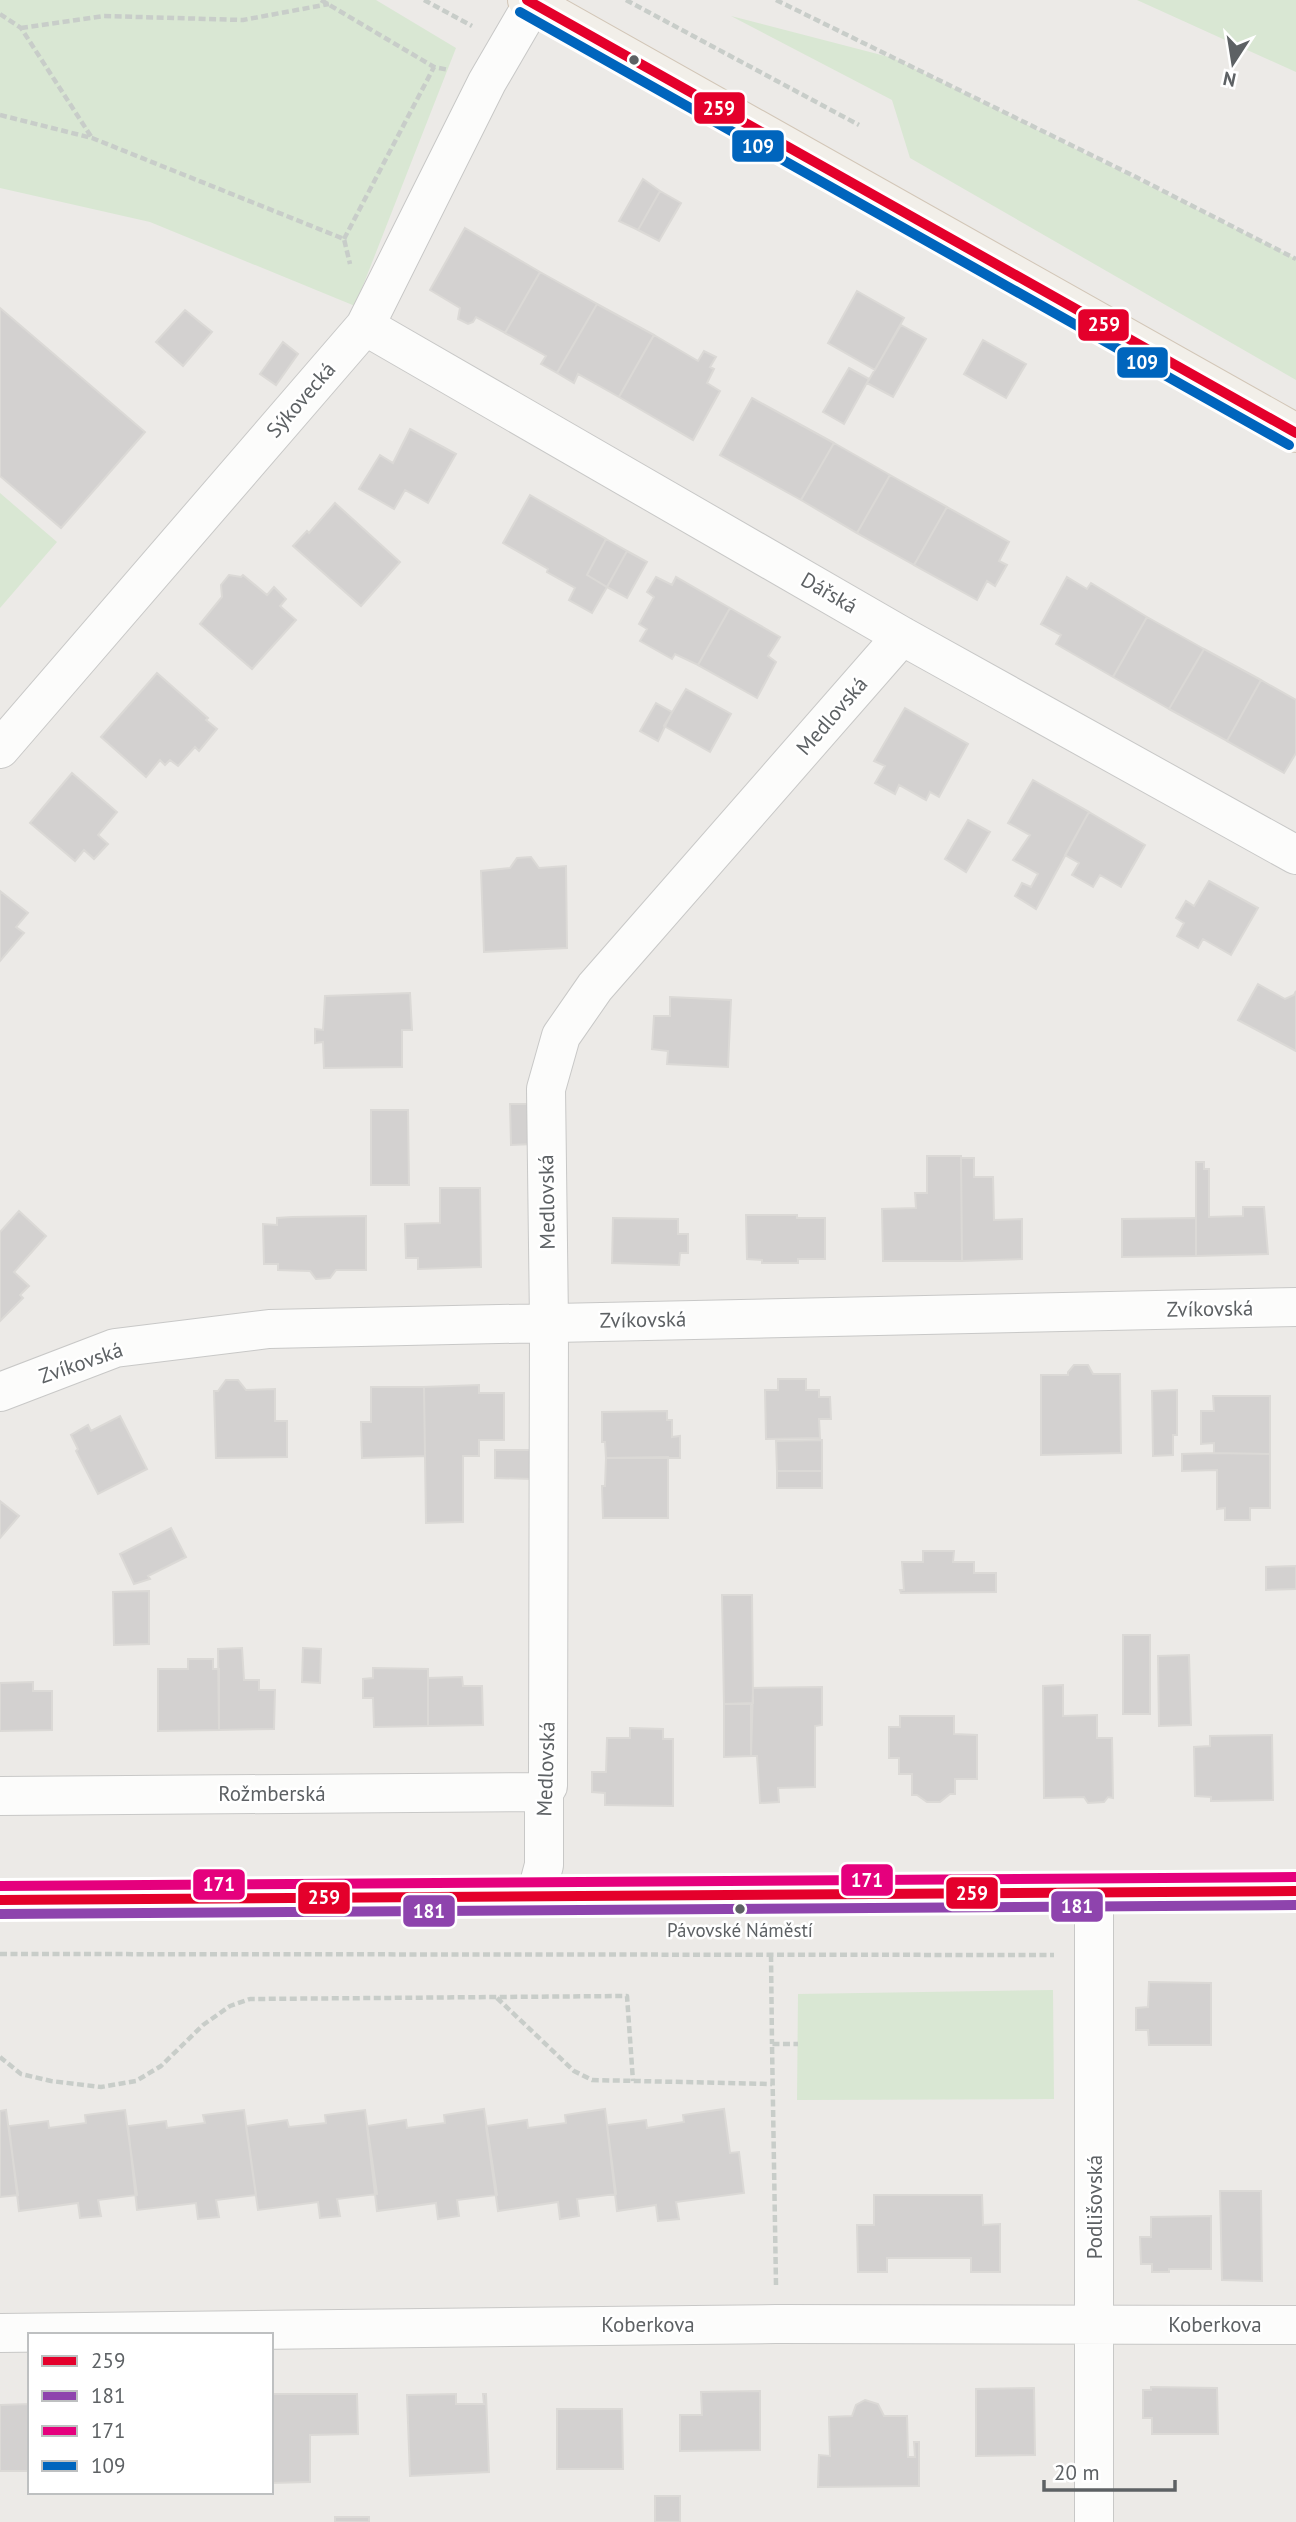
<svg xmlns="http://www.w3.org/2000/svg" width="1296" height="2522" viewBox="0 0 1296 2522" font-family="'PT Sans',sans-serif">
	<rect width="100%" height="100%" fill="#eceae7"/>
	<path fill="#d9e7d3" d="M0 0H376L456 48 355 306 150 222 0 188Z
		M1137 0H1296V72Z
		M731 16 893 58 1296 259V380L910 158 892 100Z
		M0 493 57 542 0 608Z
		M1053 1990 1054 2099 797 2100 798 1994Z"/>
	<path fill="#d3d1d0" stroke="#dbd9d6" stroke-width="2" d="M643 179 660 191 638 230 619 221Z
		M660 191 681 203 659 241 638 230Z
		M465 228 540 272 505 333 476 317 473 322 468 324 458 319 460 308 430 290Z
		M540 272 597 304 557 373 541 364 546 356 505 333Z
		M857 291 904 318 875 370 828 343Z
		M597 304 654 335 619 397 578 374 574 383 557 373Z
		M0 308 145 432 61 528 0 476Z
		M185 310 212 332 183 366 156 342Z
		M901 325 926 339 893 397 867 383Z
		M654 335 698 361 704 351 716 357 710 367 714 369 707 383 720 391 693 440 619 397Z
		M983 340 1026 364 1006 398 964 374Z
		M283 342 298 354 276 385 260 374Z
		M849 368 869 379 844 424 823 412Z
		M752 398 834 443 801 500 720 455Z
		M410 429 456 454 428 503 405 490 394 509 359 489 380 455 393 463Z
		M834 443 890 475 857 533 801 500Z
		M890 475 947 507 914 565 857 533Z
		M530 495 606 539 587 575 607 587 592 613 569 600 575 588 547 572 548 569 503 543Z
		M335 503 400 562 361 606 293 546 307 531 309 533Z
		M947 507 1009 542 999 561 1007 565 995 586 987 581 977 600 914 565Z
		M606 539 627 551 607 587 587 575Z
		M627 551 647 562 627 598 607 587Z
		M229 575 241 577 243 575 267 595 274 587 286 599 280 606 296 620 252 669 200 624 222 597 221 585Z
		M656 577 672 585 676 577 730 608 698 665 675 654 672 659 640 641 647 629 639 624 654 597 647 592Z
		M1067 577 1087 589 1091 583 1147 617 1113 677 1056 644 1061 635 1041 624Z
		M730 608 780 637 768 656 776 662 757 698 698 665Z
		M1147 617 1204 649 1169 709 1113 677Z
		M1204 649 1261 680 1227 741 1169 709Z
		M157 673 208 718 206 720 217 729 199 751 195 747 178 766 170 760 165 765 160 760 146 777 101 737Z
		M1261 680 1296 700V753L1284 773 1227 741Z
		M686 689 731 714 710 752 664 726Z
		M656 703 672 712 658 741 640 731Z
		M905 708 968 744 939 797 930 792 926 800 899 785 895 794 875 783 885 766 874 761Z
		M72 773 117 812 98 835 108 844 94 859 84 850 75 861 30 823Z
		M1033 780 1089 812 1036 909 1015 896 1022 883 1031 887 1038 874 1013 860 1030 835 1008 823Z
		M1089 812 1145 845 1121 887 1100 875 1093 887 1072 875 1079 863 1065 855Z
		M968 820 990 832 966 872 945 859Z
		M531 857 539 868 566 866 567 948 484 952 481 871 510 868 517 858Z
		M1209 881 1258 908 1231 955 1203 939 1198 948 1177 936 1184 923 1176 918 1186 901 1194 906Z
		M0 891 28 913 16 927 24 933 0 961Z
		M1258 984 1285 999 1294 995 1296 991V1051L1238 1020Z
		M410 993 412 1030H402V1067L324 1068 323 1042 315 1043V1029L323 1030 325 996Z
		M670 997 731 1000 728 1067 667 1064 668 1051 652 1049 654 1016H670Z
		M510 1104H532L533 1144 511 1145Z
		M371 1110H408L409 1185H371Z
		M927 1156H961L962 1261H883L882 1209 916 1208 915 1193H927Z
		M961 1158H974V1177H993L994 1220 1022 1219V1259L962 1261Z
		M1196 1162H1204V1169H1209V1217L1243 1216V1207H1264L1268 1254 1196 1256Z
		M440 1188H480L481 1267 418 1269V1258H406L405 1224 440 1223Z
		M19 1211 46 1236 14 1272 29 1286 20 1295 23 1298 0 1321V1232Z
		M746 1215H797V1218H825V1259H798V1263H762V1260L747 1259Z
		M366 1216V1270H336L330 1278 316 1279 310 1271 278 1270V1264H264L263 1224 277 1225V1218L292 1217Z
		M613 1218 678 1219V1234H688V1253H680L679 1265 612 1263Z
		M1196 1218V1256L1122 1257V1219Z
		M1074 1365H1088L1093 1374H1120L1121 1453 1041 1455V1375H1068V1372Z
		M778 1379H806V1390H819V1397H830L831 1419H819L820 1438 766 1439 765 1390H778Z
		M226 1380H238L246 1390 275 1389V1421H287V1457L216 1458 214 1391H218Z
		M479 1385V1393H504V1440H479V1456H463V1522L426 1523 424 1387Z
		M371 1387H424L425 1456 362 1458 361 1422H371Z
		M1177 1390V1435H1173V1455L1153 1456 1152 1391Z
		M1213 1396H1270V1454L1214 1453V1443L1201 1444V1411H1214Z
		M667 1411V1420H672V1437L680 1436V1458H606L605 1442H602V1412Z
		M120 1416 147 1469 98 1494 76 1451 78 1449 71 1435 88 1425 91 1431Z
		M822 1440V1471H777L776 1441Z
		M495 1450H532V1479L495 1478Z
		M1214 1453 1270 1454V1508H1250V1520H1225V1508L1217 1509V1470L1182 1471V1454Z
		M668 1457V1518H603L602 1486H605L606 1458Z
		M777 1471H822V1488H777Z
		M0 1501 19 1516 0 1538Z
		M171 1528 186 1557 148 1576 150 1579 134 1584 120 1554Z
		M923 1551H954L953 1562H974V1573H996V1592L901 1593 900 1590H904L902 1562H923Z
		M1296 1566V1589L1266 1590V1567Z
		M149 1591V1644L114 1645 113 1592Z
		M722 1595H752L753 1703 724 1704Z
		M1123 1635H1150V1714H1123Z
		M242 1648 244 1680H259V1690H275L274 1729 219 1730 218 1649Z
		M303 1648 321 1649 320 1683 302 1682Z
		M1189 1655 1191 1725 1159 1726 1158 1656Z
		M188 1659H213V1669H219V1730L158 1731V1669H188Z
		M373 1668 428 1669V1726L374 1727 373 1698H363V1679L373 1678Z
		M462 1677 463 1686H482L483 1725 428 1726V1678Z
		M33 1682V1691H52V1730L0 1731V1683Z
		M1063 1685V1716L1097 1715V1738H1112L1113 1798 1108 1797 1104 1802 1088 1803 1084 1797 1044 1798 1043 1686Z
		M822 1687V1725L815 1726V1787L778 1788 779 1802 760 1803 757 1756H751L753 1688Z
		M724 1704H751V1756L724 1757Z
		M900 1716H954V1734L977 1735V1779H955V1794H950L940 1802H927L917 1795H912V1774H899V1758H889V1727H900Z
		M630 1728 663 1729V1739H673V1806L605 1805V1793L592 1792V1772H606L607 1738H630Z
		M1272 1735 1273 1800 1211 1801V1797L1195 1796 1194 1747 1210 1746V1736Z
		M1149 1982 1211 1983V2045H1149L1148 2030H1136V2008L1148 2007Z
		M484 2109 497 2195 457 2200 459 2216 438 2219 436 2203 377 2211 367 2126 406 2120 407 2128 445 2123 444 2115Z
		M605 2109 616 2194 577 2199 579 2216 560 2219 558 2202 498 2211 486 2126 527 2120 528 2128 566 2123 565 2115Z
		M724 2109 730 2153 739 2152 744 2193 676 2202 679 2219 658 2221 656 2205 617 2211 607 2125 646 2120 647 2128 684 2122 683 2115Z
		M6 2110 18 2195 0 2197V2111Z
		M125 2110 137 2195 98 2200 101 2216 80 2218 78 2203 19 2211 9 2126 48 2121 49 2128 86 2123 85 2115Z
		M244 2110 256 2195 216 2200 219 2217 198 2219 196 2203 137 2210 128 2126 166 2121 167 2128 205 2123 203 2115Z
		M365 2110 377 2194 337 2199 340 2216 320 2218 318 2202 258 2210 246 2126 287 2120 289 2127 326 2123 325 2115Z
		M1220 2191H1261L1262 2281 1222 2280Z
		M874 2195H982L983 2225 1000 2224V2272H971V2258H887V2272H858L857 2225H874Z
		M1211 2216V2269H1169V2272H1152V2264H1141L1140 2237H1151V2217Z
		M1151 2387 1217 2388 1218 2434H1152V2418H1143V2390H1151Z
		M1034 2388 1035 2455 976 2456V2389Z
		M760 2391V2450L680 2451V2415H702L701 2392Z
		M271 2394H357L358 2434 310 2435V2482L271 2483Z
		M456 2394V2404H484L483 2394H486L489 2472 410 2476 407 2395Z
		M865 2400 878 2404 884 2416H907L908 2457H915L914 2442H919V2486L818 2487 819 2455 830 2456 829 2417 852 2416 856 2405Z
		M30 2404V2471H0V2405Z
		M557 2409H622L623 2469H557Z
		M655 2496H680V2522H655Z
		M335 2517H369V2522H335Z"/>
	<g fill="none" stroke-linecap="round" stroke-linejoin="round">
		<defs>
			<path id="minor" d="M365 326 902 636 1296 855
				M0 749 365 326 487 82 533 3
				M0 1392 115 1348 269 1329 1296 1307
				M0 1796 544 1792
				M1094 1892V2522
				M536 1895 544 1865V1792L548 1786V1771L549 1322 546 1089 561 1036 595 987 902 636
				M0 2333 776 2324 1296 2325"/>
			<path id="tertiary" d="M0 1900 1296 1891"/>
			<path id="primary" d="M527 0 1296 433"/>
		</defs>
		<use href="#minor" stroke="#c8c8c7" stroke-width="40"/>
		<use href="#tertiary" stroke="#c8c8c7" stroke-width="40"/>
		<use href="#primary" stroke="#d2c6b7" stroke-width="40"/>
		<path stroke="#c8cdc9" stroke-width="4.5" stroke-dasharray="7 3.5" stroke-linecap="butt" d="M321 0 434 67 449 70
			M424 0 472 26
			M626 0 859 125
			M776 0 1134 176 1296 259
			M0 14 21 28 92 138
			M21 28 104 16 243 20 329 4
			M0 115 92 138 344 239 350 264
			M344 239 434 67
			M0 1954 1054 1955
			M771 1955 772 2044
			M497 1998 574 2071 592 2080 772 2084
			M0 2057 21 2074 51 2081 101 2087 136 2081 161 2066 203 2025 230 2006 250 1999 627 1996 633 2081
			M776 2285 772 2044H798"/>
		<use href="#minor" stroke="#fcfcfb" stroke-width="38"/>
		<use href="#tertiary" stroke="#fcfcfb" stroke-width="38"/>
		<use href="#primary" stroke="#f2efe9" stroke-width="38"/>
		<defs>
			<path id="bus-1" d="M527 0 1296 433
				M0 1900 1296 1891"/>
			<path id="bus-2" d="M0 1914 1296 1905"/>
			<path id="bus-3" d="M0 1886 1296 1877"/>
			<path id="bus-4" d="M520 12 1289 445"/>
		</defs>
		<use href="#bus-1" stroke="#fff" stroke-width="16"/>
		<use href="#bus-2" stroke="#fff" stroke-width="16"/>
		<use href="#bus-3" stroke="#fff" stroke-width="16"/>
		<use href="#bus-4" stroke="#fff" stroke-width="16"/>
		<use href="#bus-1" stroke="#e4002b" stroke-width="10"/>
		<use href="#bus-2" stroke="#8e44ad" stroke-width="10"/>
		<use href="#bus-3" stroke="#e5007d" stroke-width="10"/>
		<use href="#bus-4" stroke="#0065bd" stroke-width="10"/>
	</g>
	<g fill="#5d6164" stroke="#fff" stroke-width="2.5">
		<circle cx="634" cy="60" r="6"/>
		<circle cx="740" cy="1909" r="6"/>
	</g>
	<g text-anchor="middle" stroke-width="5" stroke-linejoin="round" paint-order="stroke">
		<g font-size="19" fill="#5d6164" stroke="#fff">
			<text x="740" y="1937">Pávovské Náměstí</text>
		</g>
		<g font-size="21" fill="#5d6164" stroke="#fff">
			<text transform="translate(301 400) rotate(-49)" y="7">Sýkovecká</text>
			<text transform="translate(829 593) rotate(30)" y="7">Dářská</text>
			<text transform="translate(832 716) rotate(-49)" y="7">Medlovská</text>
			<text transform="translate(547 1202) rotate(-91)" y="7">Medlovská</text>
			<text transform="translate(1210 1309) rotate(-1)" y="7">Zvíkovská</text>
			<text transform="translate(643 1320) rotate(-1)" y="7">Zvíkovská</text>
			<text transform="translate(81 1363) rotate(-19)" y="7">Zvíkovská</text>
			<text transform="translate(546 1769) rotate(-88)" y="7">Medlovská</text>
			<text x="272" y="1801">Rožmberská</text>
			<text transform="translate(1095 2207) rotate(-90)" y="7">Podlišovská</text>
			<text x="648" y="2332">Koberkova</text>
			<text x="1215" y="2332">Koberkova</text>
		</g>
	</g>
	<g stroke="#fff" stroke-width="2.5">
		<rect x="693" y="91" width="53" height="34" rx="7" fill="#e4002b"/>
		<rect x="731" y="129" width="54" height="34" rx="7" fill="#0065bd"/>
		<rect x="1077" y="308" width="53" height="34" rx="7" fill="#e4002b"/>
		<rect x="1116" y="346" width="53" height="33" rx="7" fill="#0065bd"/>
		<rect x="840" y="1863" width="54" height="34" rx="7" fill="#e5007d"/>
		<rect x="192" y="1868" width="54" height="33" rx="7" fill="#e5007d"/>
		<rect x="945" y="1876" width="54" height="34" rx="7" fill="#e4002b"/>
		<rect x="297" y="1881" width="54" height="34" rx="7" fill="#e4002b"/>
		<rect x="1050" y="1890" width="54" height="33" rx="7" fill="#8e44ad"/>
		<rect x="402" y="1894" width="54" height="34" rx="7" fill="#8e44ad"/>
	</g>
	<g font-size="19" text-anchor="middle" font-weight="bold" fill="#fff">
		<text x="719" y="115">259</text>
		<text x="758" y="153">109</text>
		<text x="1104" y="331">259</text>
		<text x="1142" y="369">109</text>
		<text x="867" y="1887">171</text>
		<text x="219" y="1891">171</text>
		<text x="972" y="1900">259</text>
		<text x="324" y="1904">259</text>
		<text x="1077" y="1913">181</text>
		<text x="429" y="1918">181</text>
	</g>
	<rect x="28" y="2333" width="245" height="161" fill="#ffffff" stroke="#bec0c1" stroke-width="2"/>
	<rect x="42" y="2356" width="35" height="10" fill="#e4002b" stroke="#bec0c1" stroke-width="2"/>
	<text x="91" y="2368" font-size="21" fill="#5d6164">259</text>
	<rect x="42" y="2391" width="35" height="10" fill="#8e44ad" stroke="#bec0c1" stroke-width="2"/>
	<text x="91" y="2403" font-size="21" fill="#5d6164">181</text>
	<rect x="42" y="2426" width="35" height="10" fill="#e5007d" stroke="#bec0c1" stroke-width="2"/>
	<text x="91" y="2438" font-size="21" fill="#5d6164">171</text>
	<rect x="42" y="2461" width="35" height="10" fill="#0065bd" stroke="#bec0c1" stroke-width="2"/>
	<text x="91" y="2473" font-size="21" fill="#5d6164">109</text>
	<g transform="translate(1233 63) rotate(192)" stroke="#ffffff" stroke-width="5" paint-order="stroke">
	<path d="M0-5L12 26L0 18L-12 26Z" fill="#5d6164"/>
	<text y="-10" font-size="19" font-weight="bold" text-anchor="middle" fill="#5d6164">N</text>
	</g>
	<path d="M1044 2480v10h131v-10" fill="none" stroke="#5d6164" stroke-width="3.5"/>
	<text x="1054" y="2480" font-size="21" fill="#5d6164" stroke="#ffffff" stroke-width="5" paint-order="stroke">20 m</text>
</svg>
